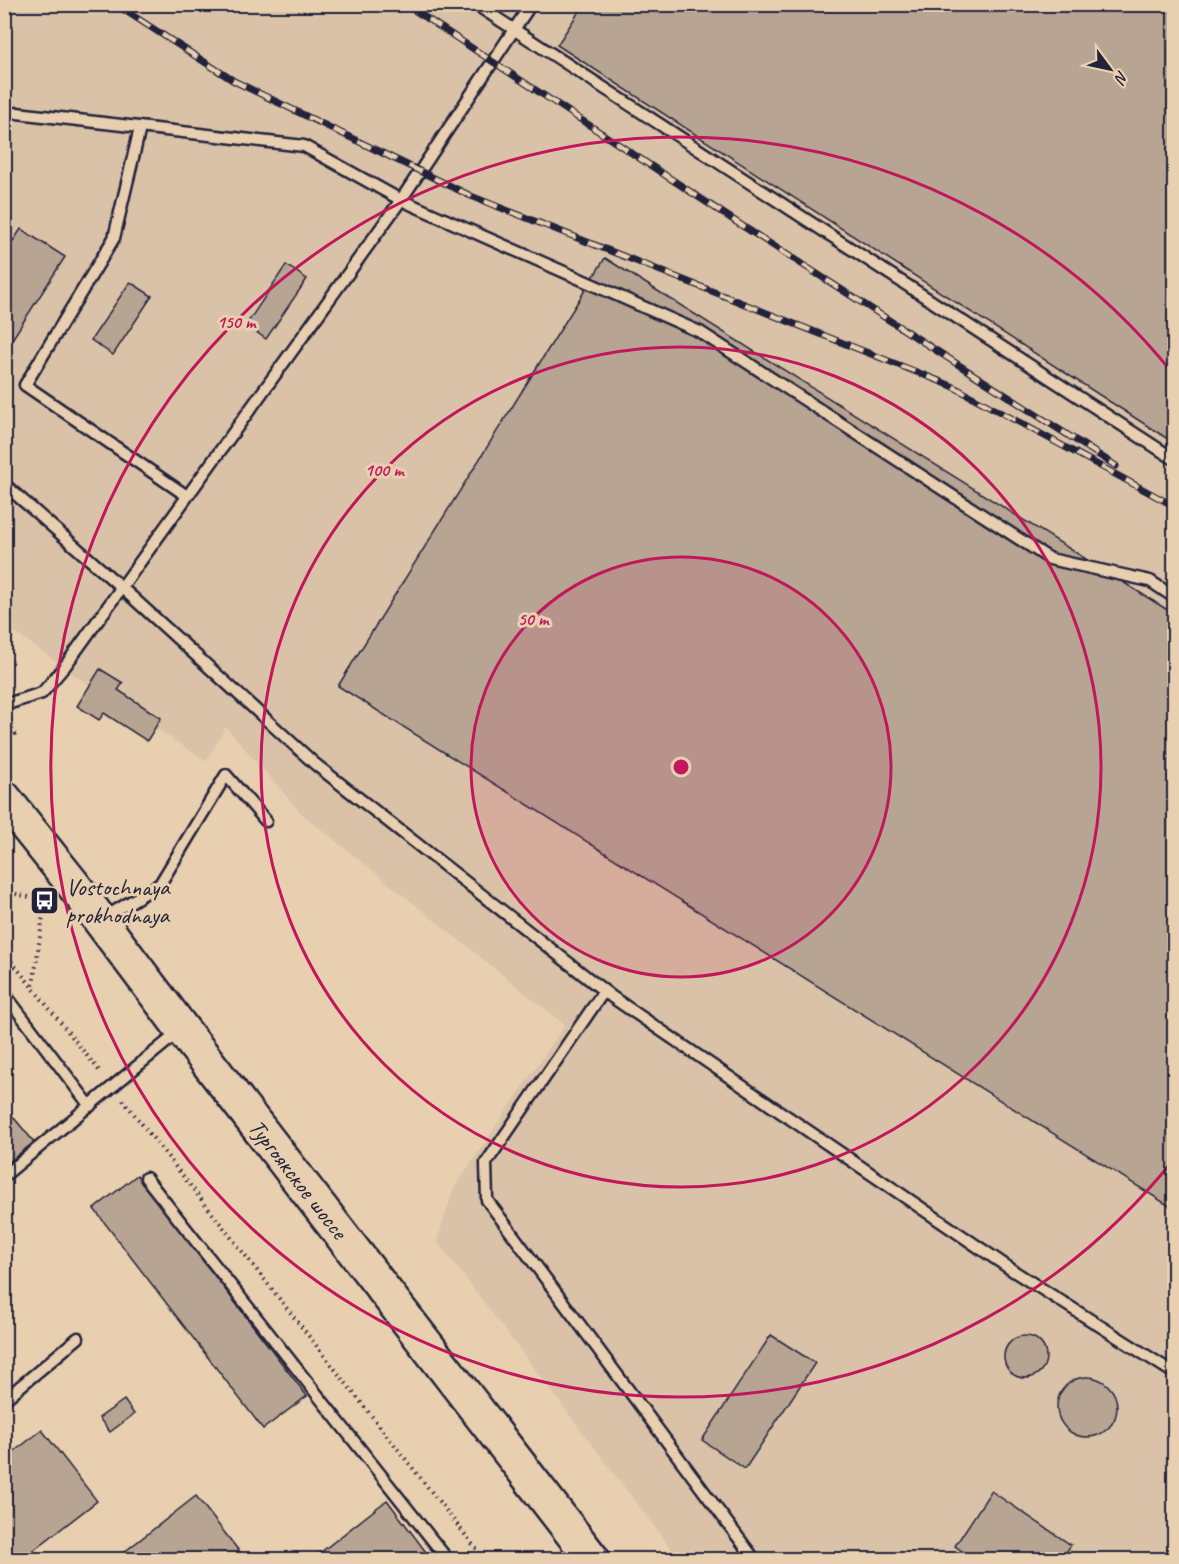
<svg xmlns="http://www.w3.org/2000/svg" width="1179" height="1564" viewBox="0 0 1179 1564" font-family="Caveat,sans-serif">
	<rect width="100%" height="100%" fill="#e8cfb0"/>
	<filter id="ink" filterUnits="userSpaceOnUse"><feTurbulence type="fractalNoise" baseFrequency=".0167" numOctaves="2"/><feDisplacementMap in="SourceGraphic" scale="12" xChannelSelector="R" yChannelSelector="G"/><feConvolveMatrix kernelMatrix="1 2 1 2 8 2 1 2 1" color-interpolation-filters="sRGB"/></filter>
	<g filter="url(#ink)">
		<path fill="#d9c2a7" d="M5 5H1174V1559H679L437 1241 454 1188 565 1025 301 813 226 727 206 761 155 728 147 741 104 713 99 720 77 706 89 685 5 625Z"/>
		<path fill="#b7a493" stroke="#22223b" stroke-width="1.5" d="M584 4H1174V443L557 45Z
			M21 229 65 257 4 352V255Z
			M605 258 1174 614V1209L338 686Z
			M286 265 307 279 266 339 246 325Z
			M130 282 152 296 113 355 91 340Z
			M100 669 123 683 118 690 161 718 147 741 104 713 99 720 77 706Z
			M4 1106 34 1142 4 1166Z
			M137 1175 307 1396 263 1429 94 1209Z
			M771 1335 815 1363 745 1469 702 1440Z
			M1004 1357a21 21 0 1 1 42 0a21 21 0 1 1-42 0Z
			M1057 1407a30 30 0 1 1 60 0a30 30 0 1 1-60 0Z
			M124 1400 134 1414 110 1432 99 1418Z
			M42 1430 97 1501 21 1560H4V1459Z
			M991 1491 1071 1545 1061 1560H975L955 1546Z
			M196 1496 246 1560H114Z
			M387 1500 432 1560H311Z"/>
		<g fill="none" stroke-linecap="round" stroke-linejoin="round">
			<defs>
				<path id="lane" d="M475 4 1174 459
					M17 113 304 146 401 200 700 332 1050 559 1150 581 1174 597
					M140 128 114 238 25 385 187 496
					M4 484 121 587 315 764 612 997 1015 1272 1174 1373
					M4 705 42 693 65 666 401 200 531 4
					M102 919 160 884 226 775 266 821
					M604 991 486 1163 487 1200 755 1560
					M4 993 90 1106
					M4 1176 180 1031
					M146 1178 448 1560
					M4 1400 78 1338"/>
				<path id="primary" d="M4 798 72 883 182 1029 593 1560"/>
			</defs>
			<use href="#lane" stroke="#22223b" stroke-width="15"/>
			<use href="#primary" stroke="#22223b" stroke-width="38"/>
			<path stroke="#22223b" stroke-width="4" stroke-dasharray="1.5 4.5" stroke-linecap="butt" d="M4 741 15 734 7 722
				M4 891 45 901 33 986
				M4 952 101 1073
				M123 1100 485 1560"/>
			<use href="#lane" stroke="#e8cfb0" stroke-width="10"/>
			<use href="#primary" stroke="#e8cfb0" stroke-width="33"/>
			<defs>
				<path id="rail" d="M115 4 234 81 471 196 952 386 1174 506
					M405 4 741 225 1116 466"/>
			</defs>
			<use href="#rail" stroke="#22223b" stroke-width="7"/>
			<use href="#rail" stroke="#e8cfb0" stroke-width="4.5" stroke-dasharray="14" stroke-linecap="butt"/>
		</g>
	</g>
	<circle cx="681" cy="767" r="210" fill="#c2185b" fill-opacity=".12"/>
	<g fill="none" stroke="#c2185b" stroke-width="3">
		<circle cx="681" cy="767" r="210"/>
		<circle cx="681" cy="767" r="420"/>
		<path d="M1174 1159A630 630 0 1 1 1174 375"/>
	</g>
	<defs>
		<symbol id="bus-square" viewBox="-11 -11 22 22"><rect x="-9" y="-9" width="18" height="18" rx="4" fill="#22223b" stroke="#e8cfb0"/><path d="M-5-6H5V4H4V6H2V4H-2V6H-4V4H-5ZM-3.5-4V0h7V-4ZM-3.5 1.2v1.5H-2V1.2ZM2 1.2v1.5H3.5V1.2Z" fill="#fff"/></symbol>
	</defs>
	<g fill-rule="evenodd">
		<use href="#bus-square" x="28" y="884" width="33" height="33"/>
	</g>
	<g text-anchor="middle" stroke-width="6" stroke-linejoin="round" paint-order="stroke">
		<g font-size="24" fill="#22223b" stroke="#e8cfb0" text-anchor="start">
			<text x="66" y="895">Vostochnaya<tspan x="66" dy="28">prokhodnaya</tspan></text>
		</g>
		<g font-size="24" fill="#22223b" stroke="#e8cfb0">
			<text transform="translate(298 1179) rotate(52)" y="8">Тургоякское шоссе</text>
		</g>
	</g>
	<circle cx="681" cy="767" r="9" fill="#c2185b" stroke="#e8cfb0" stroke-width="3"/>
	<g font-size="18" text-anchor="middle" font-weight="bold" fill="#c2185b" stroke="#e8cfb0" stroke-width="6" stroke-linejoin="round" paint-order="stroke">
		<text x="236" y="328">150 m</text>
		<text x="384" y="476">100 m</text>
		<text x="533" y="625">50 m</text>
	</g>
	<rect width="1179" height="1564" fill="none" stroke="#e8cfb0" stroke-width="24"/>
	<rect x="12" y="12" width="1155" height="1540" fill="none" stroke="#22223b" stroke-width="2" filter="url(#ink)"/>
	<g transform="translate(1110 69) rotate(123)" stroke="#e8cfb0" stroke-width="4.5" paint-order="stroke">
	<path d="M0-4.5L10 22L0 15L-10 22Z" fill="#22223b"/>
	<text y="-9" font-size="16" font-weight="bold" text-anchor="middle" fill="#22223b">N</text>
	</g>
</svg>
